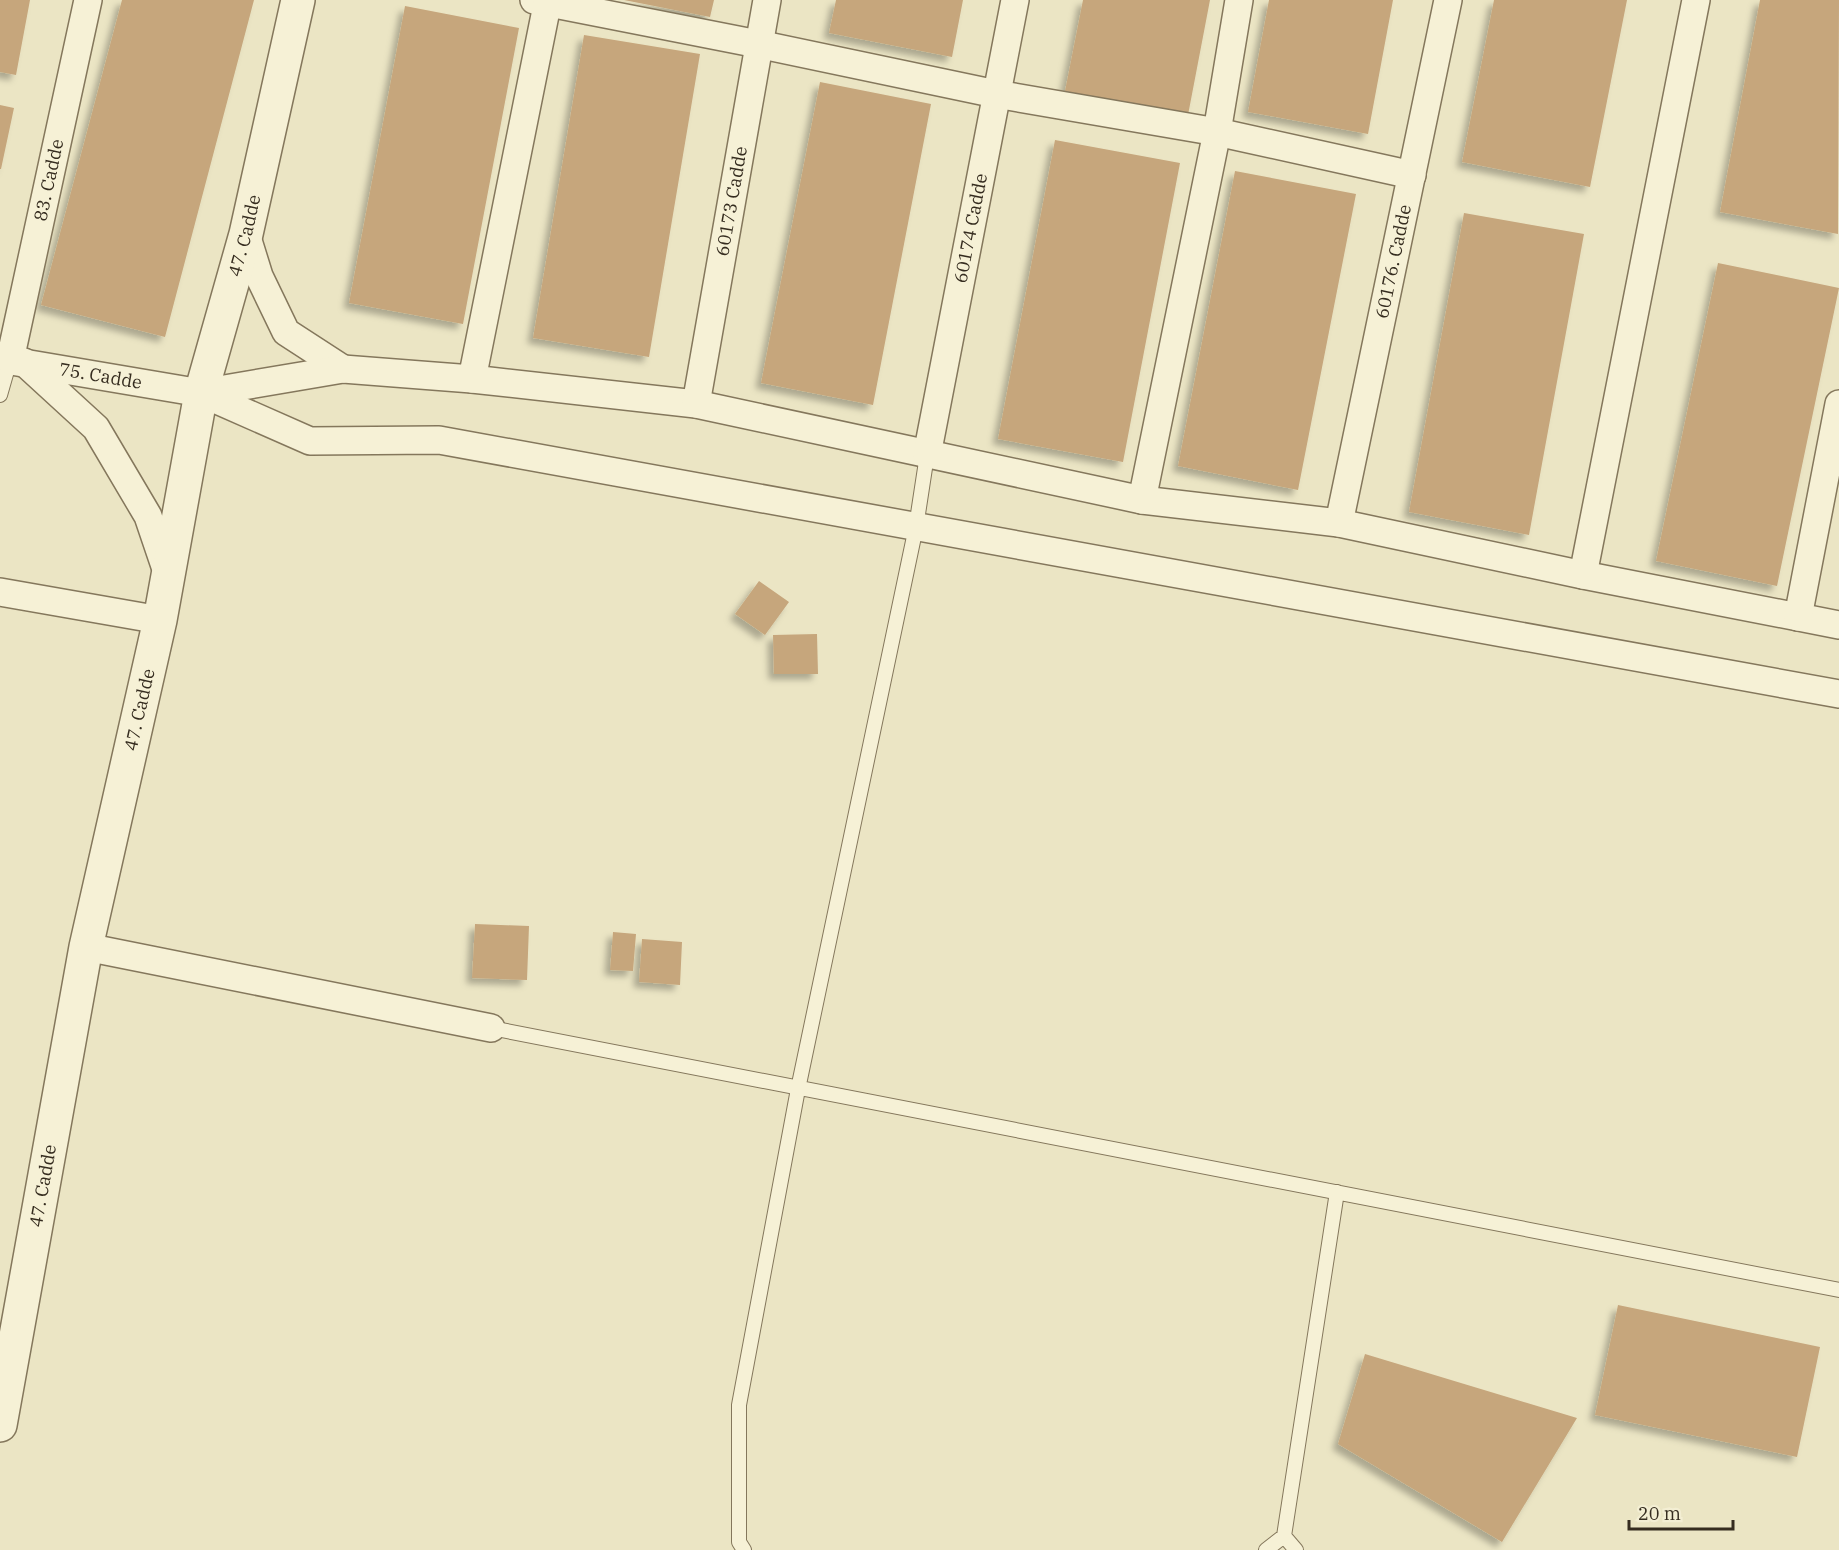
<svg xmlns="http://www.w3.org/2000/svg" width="1839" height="1550" viewBox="0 0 1839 1550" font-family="'IBM Plex Serif',serif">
	<defs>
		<filter id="shadow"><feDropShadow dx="-5.5" dy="5.5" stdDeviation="3" flood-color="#0004"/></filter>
	</defs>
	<rect width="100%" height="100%" fill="#ebe5c4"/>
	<path fill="#c6a67c" filter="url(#shadow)" d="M0 0H30L16 75 0 72Z
		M122 0H254L165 337 41 305Z
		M624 0H714L710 17Z
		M836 0H963L952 57 829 33Z
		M1083 0H1210L1188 115 1065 91Z
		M1269 0H1393L1368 134 1248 112Z
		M1494 0H1627L1590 187 1462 162Z
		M1760 0H1839L1838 234 1720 212Z
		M405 6 519 28 463 324 349 303Z
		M584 35 700 54 649 357 533 338Z
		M820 82 931 104 873 405 761 383Z
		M0 105 14 108 1 169H0Z
		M1055 140 1180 163 1123 462 998 439Z
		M1235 171 1356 194 1298 490 1178 466Z
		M1464 213 1584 234 1529 535 1409 512Z
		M1718 263 1839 288 1777 586 1656 561Z
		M759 581 789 602 765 635 735 614Z
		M817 634 818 674H774L773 635Z
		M475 924 529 926 527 980 472 978Z
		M613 932 636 934 633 971 610 970Z
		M642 939 682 942 680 985 639 982Z
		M1618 1305 1820 1347 1797 1457 1595 1415Z
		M1365 1354 1577 1418 1502 1542 1338 1444Z"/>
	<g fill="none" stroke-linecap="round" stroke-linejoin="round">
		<defs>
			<path id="service" d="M0 395 10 360
				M491 1028 1839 1290
				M1284 1536 1296 1550
				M744 1550 739 1542V1405L798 1089 916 527 927 455
				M1266 1550 1284 1536 1337 1192"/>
			<g id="minor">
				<path d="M534 0 758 44 996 94 1217 132 1412 175"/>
				<path d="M246 234 259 276 286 332 343 369"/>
				<path id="s1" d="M0 359 201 393 310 441 439 440 1839 694"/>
				<path id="s2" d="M10 360 88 0"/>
				<path d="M24 362 96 428 148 516 168 575"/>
				<path d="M472 379 548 0"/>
				<path d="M201 393 343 369 472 379 696 404 1142 500 1339 523 1583 575 1839 625"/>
				<path id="s3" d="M696 404 767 0"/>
				<path id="s4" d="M927 455 1015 0"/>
				<path d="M1142 500 1217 132 1239 0"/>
				<path id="s5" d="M1339 523 1448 0"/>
				<path d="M1583 575 1696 0"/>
				<path d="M0 592 160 620"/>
				<path d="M1798 617 1839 404"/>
				<path d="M86 947 491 1028"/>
			</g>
			<g id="tertiary">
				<path id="s6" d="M0 1425 86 947 160 620 201 393 246 234 298 0"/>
			</g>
		</defs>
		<use href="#service" stroke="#84775c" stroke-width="16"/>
		<use href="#minor" stroke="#84775c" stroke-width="30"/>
		<use href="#tertiary" stroke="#84775c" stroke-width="36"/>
		<use href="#service" stroke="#f6f1d6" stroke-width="14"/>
		<use href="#minor" stroke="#f6f1d6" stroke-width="27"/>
		<use href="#tertiary" stroke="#f6f1d6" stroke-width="33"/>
	</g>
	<g text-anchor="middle" stroke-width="4.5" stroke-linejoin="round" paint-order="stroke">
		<g font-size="18" fill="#352c1f" stroke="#f3eed3">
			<text dy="6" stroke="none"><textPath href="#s2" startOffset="184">83. Cadde</textPath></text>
			<text dy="6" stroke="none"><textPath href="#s3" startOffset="206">60173 Cadde</textPath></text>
			<text dy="6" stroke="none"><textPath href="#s4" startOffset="231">60174 Cadde</textPath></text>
			<text dy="6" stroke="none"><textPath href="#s6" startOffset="1215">47. Cadde</textPath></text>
			<text dy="6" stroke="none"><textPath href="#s5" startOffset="267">60176. Cadde</textPath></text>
			<text dy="6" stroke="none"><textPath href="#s1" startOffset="102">75. Cadde</textPath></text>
			<text dy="6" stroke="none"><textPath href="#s6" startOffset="729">47. Cadde</textPath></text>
			<text dy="6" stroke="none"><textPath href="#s6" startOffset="243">47. Cadde</textPath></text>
		</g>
	</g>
	<path d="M1629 1520v9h104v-9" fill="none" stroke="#352c1f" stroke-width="3"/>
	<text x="1638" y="1520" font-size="18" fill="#352c1f" stroke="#f3eed3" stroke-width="4.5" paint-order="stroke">20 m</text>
</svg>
